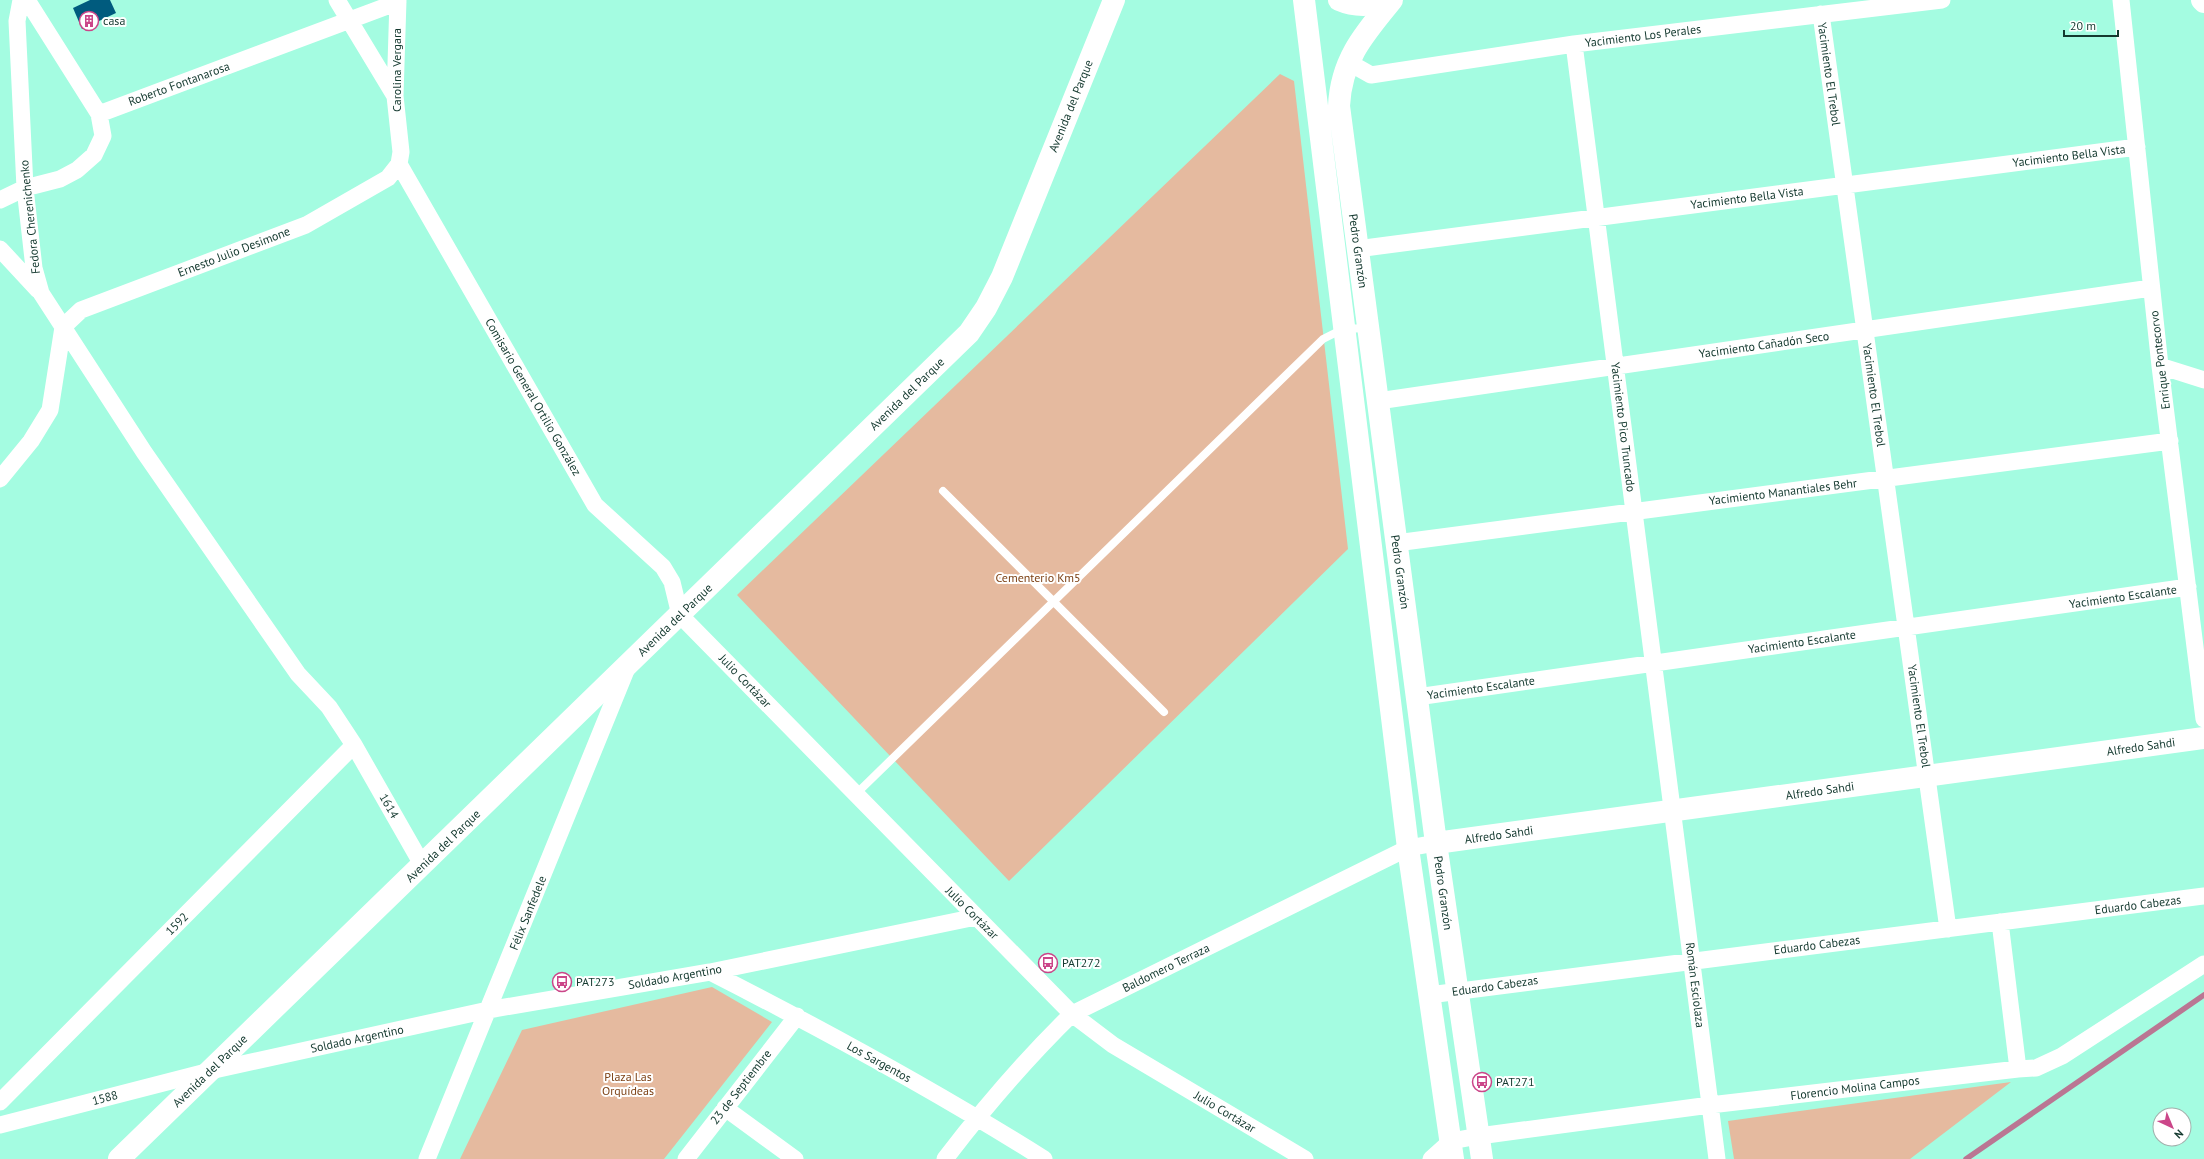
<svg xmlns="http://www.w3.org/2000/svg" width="2204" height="1159" viewBox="0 0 2204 1159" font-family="'PT Sans',sans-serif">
	<rect width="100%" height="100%" fill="#a4fce1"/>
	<path fill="#e5ba9f" d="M1280 74 1294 81 1348 549 1009 881 737 595Z
		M712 987 772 1022 664 1159H460L522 1030Z
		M2011 1082 1910 1159H1734L1728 1121Z"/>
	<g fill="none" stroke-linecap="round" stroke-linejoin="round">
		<path stroke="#ba7693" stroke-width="5.5" d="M1966 1159 2204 995"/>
	</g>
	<path fill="#005b7e" d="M90 0H110L116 13 82 29 73 8Z"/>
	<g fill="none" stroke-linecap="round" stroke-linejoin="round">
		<path stroke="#fff" stroke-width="8" d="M943 491 1164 712
			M856 794 1323 339 1343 329 1367 328"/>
		<path stroke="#fff" stroke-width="17" d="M21 0 17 21 25 188 34 268 41 293 144 452 298 674 329 707 354 745 423 866
			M337 0 395 96
			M398 0 395 96 401 152 399 164
			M2121 0 2160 366 2204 719
			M1821 14 1948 929
			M1574 44 1717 1159
			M1348 62 1371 75 1574 44 1942 0
			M99 114 398 2
			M399 164 595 505 663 567 672 582 680 615 1072 1014 1113 1045 1305 1159
			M0 200 25 188 60 179 77 170 94 155 103 136 99 114 27 0
			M0 249 38 290
			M1357 249 2137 147
			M63 327 81 310 306 225 388 178 399 164
			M2160 366 2204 380
			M1378 401 2151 288
			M0 479 31 441 50 410 63 327
			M1396 543 2170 441
			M1417 697 2188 587
			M2000 922 2018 1069
			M710 972C824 1030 936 1091 1044 1159
			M1429 995 2204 896
			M0 1102 354 745
			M725 1108 795 1159
			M0 1125 210 1071 488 1010 710 972 976 917
			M427 1159 627 668
			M686 1159 797 1016
			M945 1159C984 1108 1026 1059 1072 1014L1408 848 1436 843
			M1431 1159 1451 1141 1479 1136 1710 1105 2018 1069 2036 1068 2062 1056 2204 964"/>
		<path stroke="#fff" stroke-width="22" d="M1304 0 1408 848 1453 1159
			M1392 0C1364 34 1341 60 1339 106L1436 843 1482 1159
			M2202 0 2204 2
			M1436 843 2204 738"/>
		<path stroke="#fff" stroke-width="22" d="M1339 0C1355 7 1373 6 1390 0
			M119 1159 969 333 986 308 1002 277 1114 0"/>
	</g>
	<defs>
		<symbol id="building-ring" viewBox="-11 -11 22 22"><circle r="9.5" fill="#fff" stroke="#cb4689" stroke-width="1.5"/><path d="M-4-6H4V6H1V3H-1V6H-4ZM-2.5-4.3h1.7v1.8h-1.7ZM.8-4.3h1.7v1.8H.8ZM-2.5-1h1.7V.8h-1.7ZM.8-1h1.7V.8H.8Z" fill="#cb4689"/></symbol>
		<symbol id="bus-ring" viewBox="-11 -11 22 22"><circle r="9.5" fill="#fff" stroke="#cb4689" stroke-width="1.5"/><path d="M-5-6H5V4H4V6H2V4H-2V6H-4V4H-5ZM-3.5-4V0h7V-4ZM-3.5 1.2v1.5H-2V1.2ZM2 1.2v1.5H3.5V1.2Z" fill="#cb4689"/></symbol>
	</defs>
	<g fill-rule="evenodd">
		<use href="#building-ring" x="78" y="10" width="22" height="22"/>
		<use href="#bus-ring" x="1037" y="952" width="22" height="22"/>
		<use href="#bus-ring" x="551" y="971" width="22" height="22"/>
		<use href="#bus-ring" x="1471" y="1071" width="22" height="22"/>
	</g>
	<g text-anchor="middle" stroke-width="4" stroke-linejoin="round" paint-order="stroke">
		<g font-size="12" fill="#14392f" stroke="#fff" text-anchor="start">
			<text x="103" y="25">casa</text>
			<text x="1062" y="967">PAT272</text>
			<text x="576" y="986">PAT273</text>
			<text x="1496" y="1086">PAT271</text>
		</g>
		<g font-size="12" fill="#14392f" stroke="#fff">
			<text transform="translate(1643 36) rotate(-7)" y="4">Yacimiento Los Perales</text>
			<text transform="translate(397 70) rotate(-90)" y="4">Carolina Vergara</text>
			<text transform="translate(1829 74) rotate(82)" y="4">Yacimiento El Trebol</text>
			<text transform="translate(179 84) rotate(-20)" y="4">Roberto Fontanarosa</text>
			<text transform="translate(1071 106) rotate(-68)" y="4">Avenida del Parque</text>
			<text transform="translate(2069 156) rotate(-7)" y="4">Yacimiento Bella Vista</text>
			<text transform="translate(1747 198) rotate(-7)" y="4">Yacimiento Bella Vista</text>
			<text transform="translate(30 217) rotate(-96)" y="4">Fedora Cherenichenko</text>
			<text transform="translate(1358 251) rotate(82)" y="4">Pedro Granzón</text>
			<text transform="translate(234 252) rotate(-21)" y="4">Ernesto Julio Desimone</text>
			<text transform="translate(1764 345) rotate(-8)" y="4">Yacimiento Cañadón Seco</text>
			<text transform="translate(2160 360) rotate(-97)" y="4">Enrique Pontecorvo</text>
			<text transform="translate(907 394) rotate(-44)" y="4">Avenida del Parque</text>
			<text transform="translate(1874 395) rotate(82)" y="4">Yacimiento El Trebol</text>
			<text transform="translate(533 397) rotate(60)" y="4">Comisario General Ortilio González</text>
			<text transform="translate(1623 427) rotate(83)" y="4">Yacimiento Pico Truncado</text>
			<text transform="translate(1783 492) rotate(-7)" y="4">Yacimiento Manantiales Behr</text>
			<text transform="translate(1400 572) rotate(82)" y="4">Pedro Granzón</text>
			<text transform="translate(2123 597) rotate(-8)" y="4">Yacimiento Escalante</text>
			<text transform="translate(675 620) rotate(-44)" y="4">Avenida del Parque</text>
			<text transform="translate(1802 642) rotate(-8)" y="4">Yacimiento Escalante</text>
			<text transform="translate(745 681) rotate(46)" y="4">Julio Cortázar</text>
			<text transform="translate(1481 688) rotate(-8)" y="4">Yacimiento Escalante</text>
			<text transform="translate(1919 716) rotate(82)" y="4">Yacimiento El Trebol</text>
			<text transform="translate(2141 747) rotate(-8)" y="4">Alfredo Sahdi</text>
			<text transform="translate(1820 791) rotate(-8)" y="4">Alfredo Sahdi</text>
			<text transform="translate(389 806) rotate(60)" y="4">1614</text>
			<text transform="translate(1499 835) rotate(-8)" y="4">Alfredo Sahdi</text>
			<text transform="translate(443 846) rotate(-44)" y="4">Avenida del Parque</text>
			<text transform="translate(1443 893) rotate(82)" y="4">Pedro Granzón</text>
			<text transform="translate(2138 905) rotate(-7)" y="4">Eduardo Cabezas</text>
			<text transform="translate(528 913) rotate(-68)" y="4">Félix Sanfedele</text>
			<text transform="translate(972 913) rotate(45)" y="4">Julio Cortázar</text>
			<text transform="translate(177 924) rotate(-45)" y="4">1592</text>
			<text transform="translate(1817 945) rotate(-7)" y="4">Eduardo Cabezas</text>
			<text transform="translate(1166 968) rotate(-26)" y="4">Baldomero Terraza</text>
			<text transform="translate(675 977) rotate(-10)" y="4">Soldado Argentino</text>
			<text transform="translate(1695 985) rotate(83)" y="4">Román Esciolaza</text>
			<text transform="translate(1495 986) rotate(-8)" y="4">Eduardo Cabezas</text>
			<text transform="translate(357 1039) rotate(-12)" y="4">Soldado Argentino</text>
			<text transform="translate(879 1062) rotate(29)" y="4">Los Sargentos</text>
			<text transform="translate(210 1071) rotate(-44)" y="4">Avenida del Parque</text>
			<text transform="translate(741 1087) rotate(-52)" y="4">23 de Septiembre</text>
			<text transform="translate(1855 1088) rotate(-7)" y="4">Florencio Molina Campos</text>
			<text transform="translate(105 1098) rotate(-15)" y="4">1588</text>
			<text transform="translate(1225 1112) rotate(31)" y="4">Julio Cortázar</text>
		</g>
		<g font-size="12" fill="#7d4216" stroke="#fff">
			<text x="1038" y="582">Cementerio Km5</text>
			<text x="628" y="1081">Plaza Las<tspan x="628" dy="14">Orquídeas</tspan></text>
		</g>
	</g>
	<g transform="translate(2172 1127) rotate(136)"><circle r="19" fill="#ffffff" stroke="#a1b0ac"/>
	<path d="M0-3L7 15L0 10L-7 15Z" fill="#cb4689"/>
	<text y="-6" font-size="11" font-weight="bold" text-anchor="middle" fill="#14392f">N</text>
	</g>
	<path d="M2064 30v6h54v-6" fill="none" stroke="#14392f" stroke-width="2"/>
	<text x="2070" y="30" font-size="12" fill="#14392f" stroke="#ffffff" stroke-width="3" paint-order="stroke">20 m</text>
</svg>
